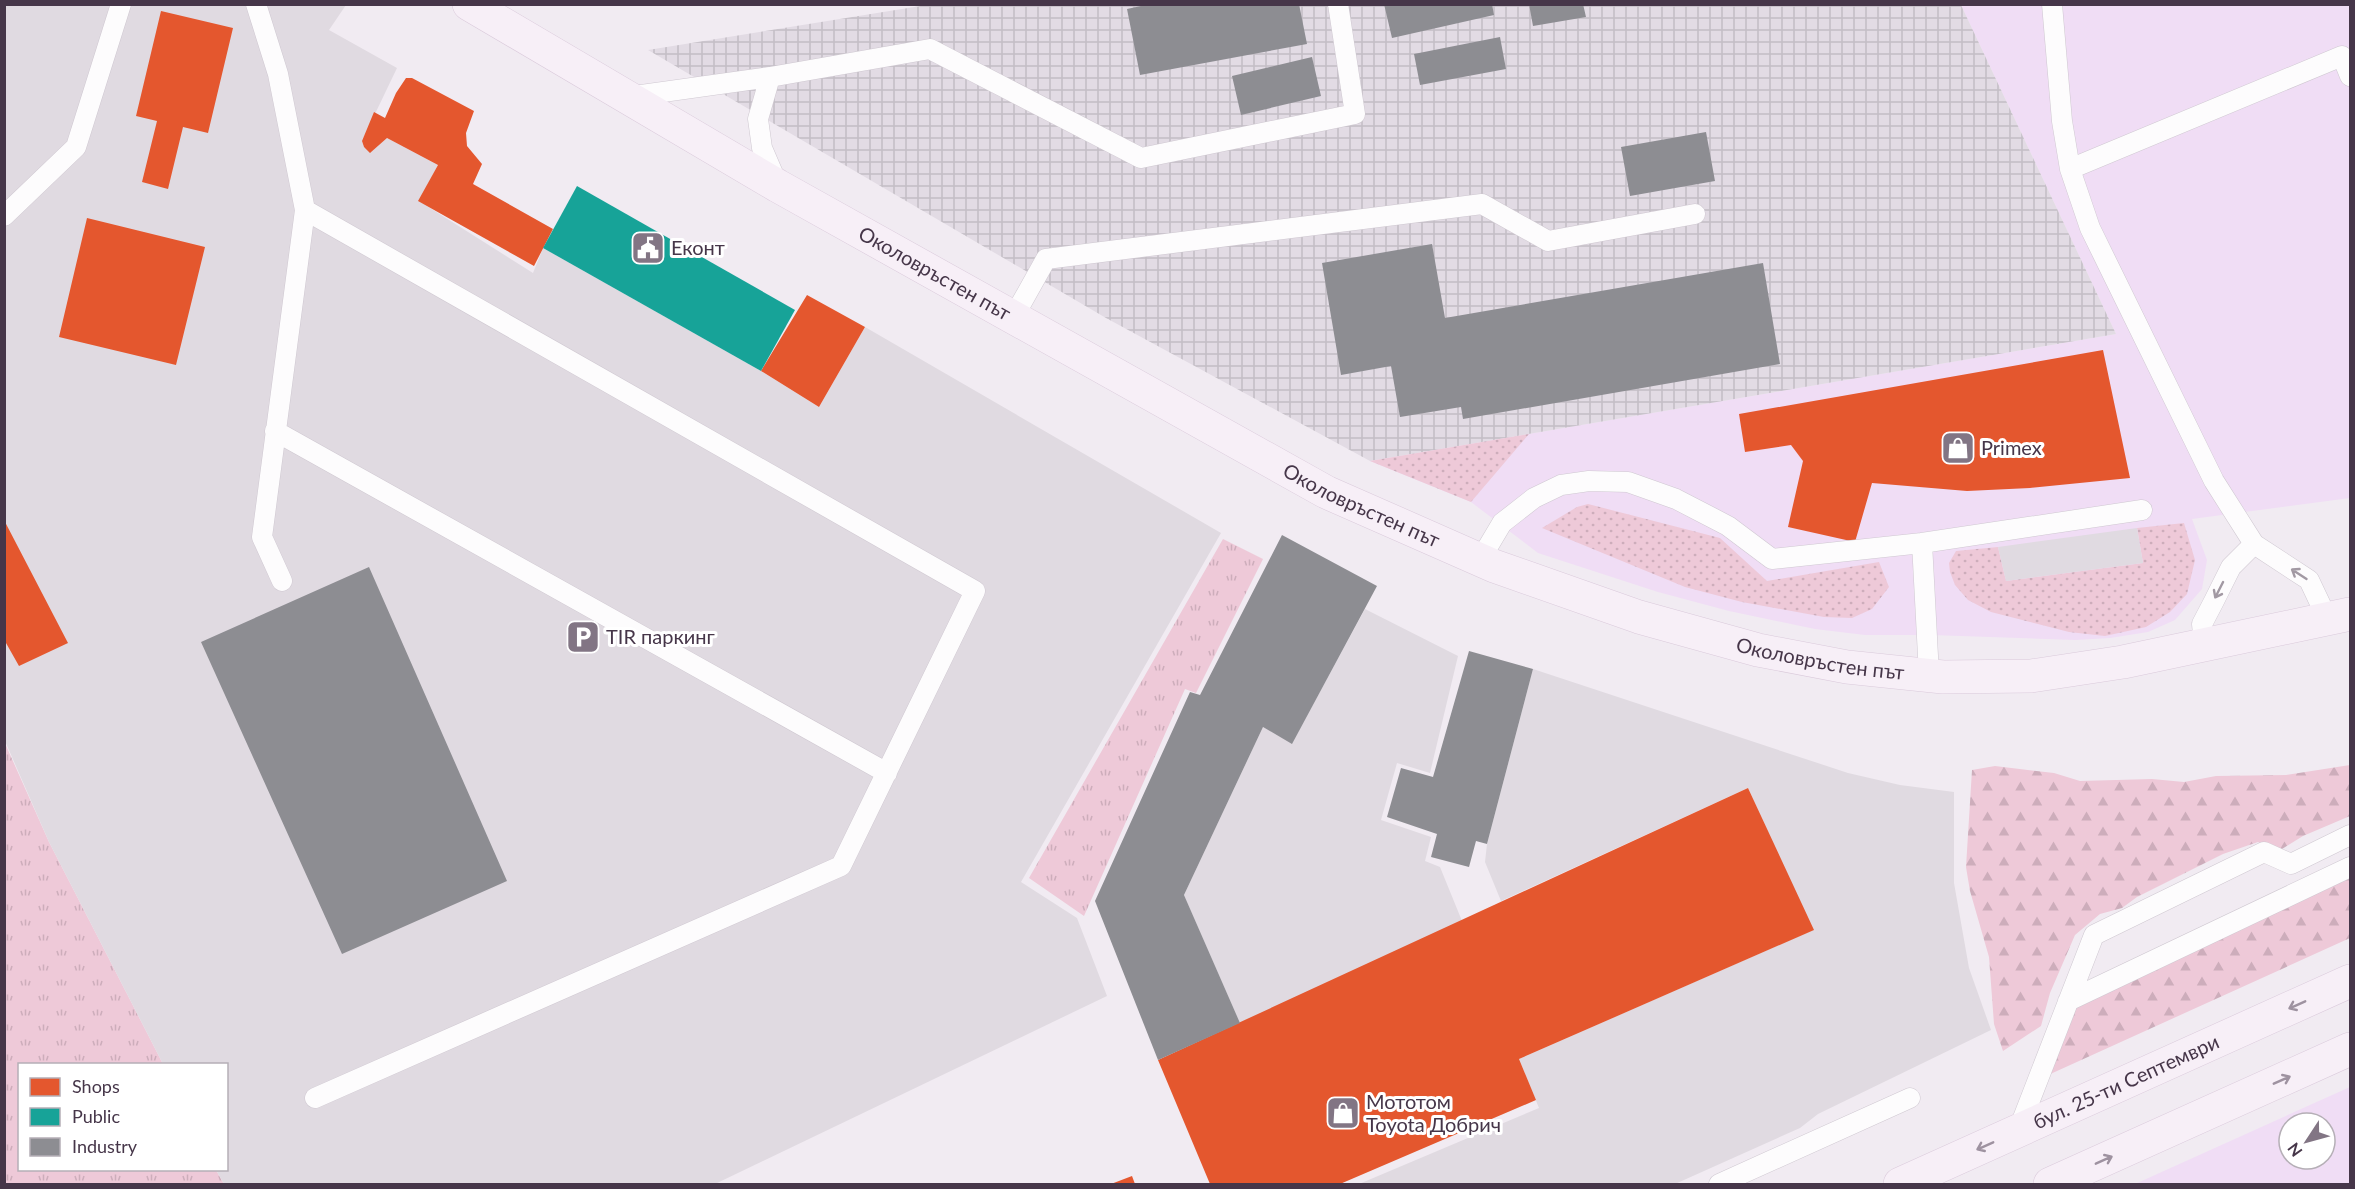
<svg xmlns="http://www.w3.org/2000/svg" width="2355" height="1189" viewBox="0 0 2355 1189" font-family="Lato,sans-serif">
	<defs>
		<pattern id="industrial-grid" width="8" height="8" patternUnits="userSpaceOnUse" patternTransform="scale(1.5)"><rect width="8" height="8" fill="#e2dbe4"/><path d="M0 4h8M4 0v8" fill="none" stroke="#c3bdc5"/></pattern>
		<pattern id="grass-tufts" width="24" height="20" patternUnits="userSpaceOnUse" patternTransform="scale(1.5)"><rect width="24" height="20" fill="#eec9d8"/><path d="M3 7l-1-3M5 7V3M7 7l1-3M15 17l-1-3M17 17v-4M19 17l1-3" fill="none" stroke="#cdadbb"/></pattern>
		<pattern id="forest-firs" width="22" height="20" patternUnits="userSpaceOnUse" patternTransform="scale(1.5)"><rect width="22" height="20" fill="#eec9d8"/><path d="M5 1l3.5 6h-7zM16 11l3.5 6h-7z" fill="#cdadbb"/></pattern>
		<pattern id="garden-dots" width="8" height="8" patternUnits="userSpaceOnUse" patternTransform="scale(1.5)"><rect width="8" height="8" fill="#eec9d8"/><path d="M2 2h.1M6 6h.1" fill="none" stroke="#cdadbb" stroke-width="1.8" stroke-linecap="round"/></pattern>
	</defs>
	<rect width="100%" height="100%" fill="#f1ebf2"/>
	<path fill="#f0ddf5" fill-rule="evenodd" d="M1961 5H2350V498L2192 519 2207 560 2202 589 2175 620 2148 632 2110 638 2075 640 1931 635H1865L1815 629 1729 611 1658 592 1538 553 1471 502 1370 461 2116 334Z
		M2350 1087V1184H2135ZM2289 1123H2325V1159H2289Z"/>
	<path fill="url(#industrial-grid)" d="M933 4 1961 5 2116 334 1370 461 1106 318 648 50Z"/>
	<path fill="url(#grass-tufts)" d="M1223 539 1263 559 1196 693 1185 689 1084 916 1029 878Z
		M4 741 49 842 163 1064H20V1170H216L224 1184H5Z"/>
	<path fill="url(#forest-firs)" d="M2350 765V816L2303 836 2277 852 2258 842 2223 854 2137 897 2122 908 2100 914 2075 935 2050 993 2041 1026 2003 1051 1994 1024 1989 957 1970 891 1966 867 1972 770 1995 766 2054 773 2080 781 2152 779 2184 782 2216 776 2286 775Z
		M2350 878V938L2046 1076 2073 1007Z"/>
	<path fill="url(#garden-dots)" d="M1529 434 1471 502 1370 461Z
		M1588 504 1720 538 1767 581 1879 562 1889 587 1872 609 1852 618 1824 617 1742 602 1685 587 1542 528 1577 507Z
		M2184 523 2195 560 2187 594 2170 612 2146 627 2105 636 2069 632 1991 612 1968 600 1955 585 1950 572 1949 563 1956 551 1998 547 2006 581 2143 563 2137 528Z"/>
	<path fill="#e0dae1" d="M4 5H346L329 30 397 68 362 141 364 147 371 152 387 138 438 165 419 201 533 273 543 248 761 371 819 407 865 327 1221 533 1021 882 1077 918 1107 996 715 1184H224L216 1170H226V1064H163L49 842 5 741Z
		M2137 528 2143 563 2006 581 1998 547Z
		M1365 609 1458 656 1430 773 1397 763 1381 820 1431 837 1425 861 1440 867 1462 921 1240 1023 1184 895 1263 727 1292 743Z
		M1533 669 1848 773 1900 785 1954 792V883L1969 968 1991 1030 1818 1114 1800 1128 1675 1184H1359L1539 1108 1519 1059 1813 930 1748 788 1501 901 1485 862 1487 844Z"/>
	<path fill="#e4572e" d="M161 11 233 28 208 133 183 127 168 189 142 182 157 121 136 116Z
		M406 78H412L474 111 466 133 467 146 482 164 473 184 553 229 534 266 418 201 438 165 387 138 370 153 364 147 362 141 374 112 385 118 396 93Z
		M87 218 205 247 176 365 59 337Z
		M807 295 865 327 819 407 761 371Z
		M2103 350 2130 478 2030 488 1967 491 1872 483 1855 542 1788 527 1803 461 1791 445 1745 452 1739 414Z
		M4 520 68 643 19 666 6 643 4 644Z
		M1748 788 1814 930 1519 1059 1536 1100 1340 1184H1210L1158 1060Z
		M1132 1176 1135 1184H1111Z"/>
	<path fill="#17a398" d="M577 186 795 310 761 371 543 248Z"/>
	<path fill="#8d8d92" d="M1150 4H1299L1307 44 1140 75 1127 9Z
		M1384 4H1492L1494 15 1392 38Z
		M1529 4H1583L1586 17 1533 26Z
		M1500 37 1506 69 1420 85 1414 54Z
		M1312 57 1321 96 1241 115 1232 76Z
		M1706 132 1715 181 1630 196 1621 147Z
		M1432 244 1445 318 1763 263 1780 364 1463 419 1461 407 1400 417 1391 366 1341 375 1322 263Z
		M1282 535 1377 586 1292 744 1263 727 1184 895 1240 1023 1158 1060 1095 901 1190 692 1200 695Z
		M369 567 507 881 342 954 201 642Z
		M1469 651 1533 669 1487 844 1476 841 1469 867 1431 857 1437 834 1387 817 1401 768 1433 777Z"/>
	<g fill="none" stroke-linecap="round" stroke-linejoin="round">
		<defs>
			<path id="lane" d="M256 4 278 74 305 210 975 591 841 866 315 1098
				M2052 4 2062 121 2070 169 2090 228 2214 481 2254 544 2309 580 2327 618
				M770 77 758 119 762 148 777 183
				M627 97 770 77 930 49 1141 158 1355 114 1338 4
				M2070 169 2342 56 2350 76
				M4 216 76 147 121 4
				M1013 318 1046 259 1482 204 1548 241 1695 214
				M275 431 887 773
				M1922 543 2142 510
				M1480 560 1502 523 1534 498 1561 485 1589 481 1628 482 1676 499 1728 526 1772 559 1922 543 1929 675
				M282 581 262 537 305 210
				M2204 644 2202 624 2214 601 2231 567 2254 544
				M2068 1001 2350 867
				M2018 1131 2094 935 2264 852 2291 864 2350 835
				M1719 1184 1910 1098"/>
			<g id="secondary">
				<path id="s1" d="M469 4 778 186 1326 492 1494 566 1639 617 1758 650 1847 667 1943 677 2031 676 2123 662 2350 614"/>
				<path id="s2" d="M1900 1184 2350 981"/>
				<path d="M2050 1184 2350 1049"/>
			</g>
		</defs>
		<use href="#lane" stroke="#cfc8d1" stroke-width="21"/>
		<use href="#secondary" stroke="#dacadb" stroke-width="34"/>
		<use href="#lane" stroke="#fdfcfd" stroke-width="20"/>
		<use href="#secondary" stroke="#f7eff7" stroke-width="33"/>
	</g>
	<defs><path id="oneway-shaft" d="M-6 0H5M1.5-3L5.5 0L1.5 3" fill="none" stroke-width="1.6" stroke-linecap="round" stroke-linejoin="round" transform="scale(1.5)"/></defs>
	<g stroke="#a299a3">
		<use href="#oneway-shaft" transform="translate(2299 574) rotate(-147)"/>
		<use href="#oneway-shaft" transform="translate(2219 590) rotate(117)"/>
	</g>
	<g stroke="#9e92a0">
		<use href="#oneway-shaft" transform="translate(2297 1005) rotate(156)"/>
		<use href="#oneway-shaft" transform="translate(2282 1080) rotate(-24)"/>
		<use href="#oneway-shaft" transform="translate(1985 1146) rotate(156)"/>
		<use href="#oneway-shaft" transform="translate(2104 1160) rotate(-24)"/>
	</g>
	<defs>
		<symbol id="civic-square" viewBox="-11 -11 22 22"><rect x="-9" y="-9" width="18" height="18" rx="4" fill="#827584" stroke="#fff"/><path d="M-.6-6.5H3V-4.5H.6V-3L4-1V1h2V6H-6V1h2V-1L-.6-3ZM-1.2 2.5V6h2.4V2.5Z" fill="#fff"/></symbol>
		<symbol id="shop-square" viewBox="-11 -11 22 22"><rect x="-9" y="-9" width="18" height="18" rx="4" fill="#827584" stroke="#fff"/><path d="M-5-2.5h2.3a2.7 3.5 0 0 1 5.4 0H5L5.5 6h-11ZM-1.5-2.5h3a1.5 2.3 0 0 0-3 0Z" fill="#fff"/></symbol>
		<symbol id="parking-square" viewBox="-11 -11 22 22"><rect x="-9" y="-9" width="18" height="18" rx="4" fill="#827584" stroke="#fff"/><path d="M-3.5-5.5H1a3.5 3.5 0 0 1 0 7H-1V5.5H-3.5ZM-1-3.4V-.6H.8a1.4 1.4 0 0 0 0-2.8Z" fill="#fff"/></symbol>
	</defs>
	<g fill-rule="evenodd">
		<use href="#civic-square" x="629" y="229" width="38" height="38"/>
		<use href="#shop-square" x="1939" y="429" width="38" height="38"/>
		<use href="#parking-square" x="564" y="618" width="38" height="38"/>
		<use href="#shop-square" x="1324" y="1094" width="38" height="38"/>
	</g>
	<g text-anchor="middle" stroke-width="6" stroke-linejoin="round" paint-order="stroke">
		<g font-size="20" fill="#463649" stroke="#fff" text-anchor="start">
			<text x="671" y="255">Еконт</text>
			<text x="1981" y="455">Primex</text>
			<text x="606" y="644">TIR паркинг</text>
			<text x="1366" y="1109">Мототом<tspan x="1366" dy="23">Toyota Добрич</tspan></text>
		</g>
		<g font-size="20" fill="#463649" stroke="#fff">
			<text dy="7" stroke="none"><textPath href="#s1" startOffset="538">Околовръстен път</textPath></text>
			<text dy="7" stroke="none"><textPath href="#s1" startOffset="1024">Околовръстен път</textPath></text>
			<text dy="7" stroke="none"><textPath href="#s1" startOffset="1510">Околовръстен път</textPath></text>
			<text dy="7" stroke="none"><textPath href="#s2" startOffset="248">бул. 25-ти Септември</textPath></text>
		</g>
	</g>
	<rect width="2355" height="1189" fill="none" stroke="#463649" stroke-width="12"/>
	<rect x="18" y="1063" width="210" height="108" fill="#ffffff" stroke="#b5afb6" stroke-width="1.5"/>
	<rect x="30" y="1078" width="30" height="18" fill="#e4572e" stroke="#b5afb6" stroke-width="1.5"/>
	<text x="72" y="1093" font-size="18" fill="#463649">Shops</text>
	<rect x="30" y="1108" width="30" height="18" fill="#17a398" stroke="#b5afb6" stroke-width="1.5"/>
	<text x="72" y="1123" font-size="18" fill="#463649">Public</text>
	<rect x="30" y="1138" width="30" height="18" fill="#8d8d92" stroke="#b5afb6" stroke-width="1.5"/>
	<text x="72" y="1153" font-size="18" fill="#463649">Industry</text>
	<g transform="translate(2307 1141) rotate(234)"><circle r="28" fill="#ffffff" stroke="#b5afb6" stroke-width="1.5"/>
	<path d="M0-4.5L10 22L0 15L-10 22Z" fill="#827584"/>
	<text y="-9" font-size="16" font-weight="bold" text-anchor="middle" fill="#463649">N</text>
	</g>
</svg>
